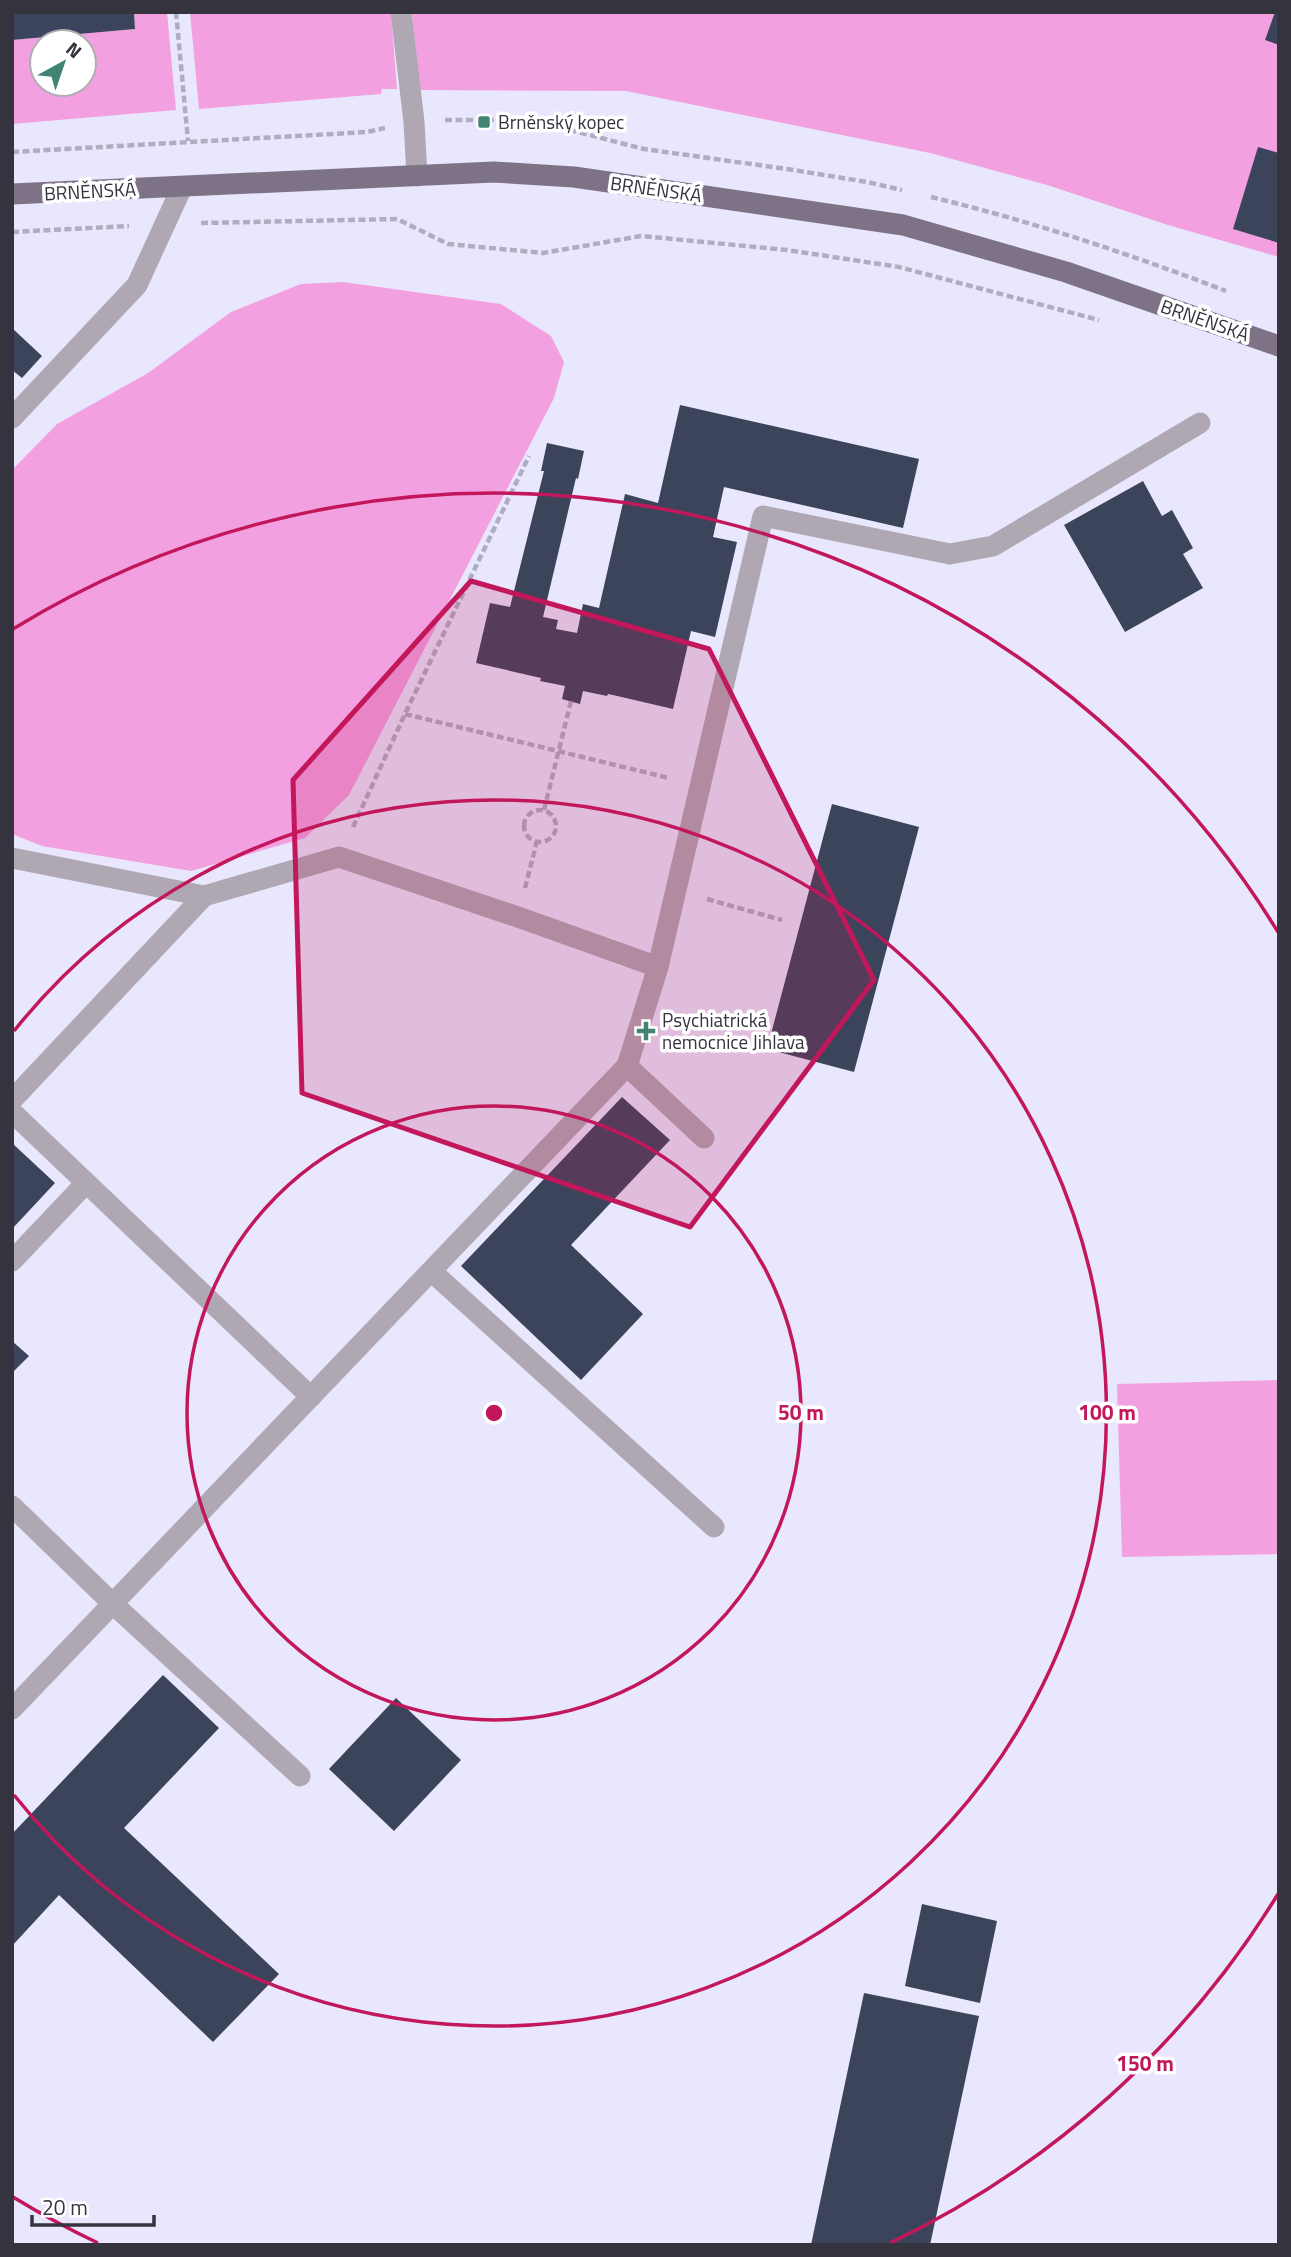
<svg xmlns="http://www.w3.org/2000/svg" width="1291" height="2257" viewBox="0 0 1291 2257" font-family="'Titillium Web',sans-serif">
	<rect width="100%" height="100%" fill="#e8e7fd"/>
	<path fill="#f3a0e1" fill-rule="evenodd" d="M134 12H167L176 110 12 124V40L135 29ZM42 42H84V84H42Z
		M190 12H391L397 89H382L381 94 199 109Z
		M412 12H1279V257L1168 225 1047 185 930 153 626 91 418 90Z
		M343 282 501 304 551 336 564 362 554 398 349 795 305 838 191 871 42 846 12 834V470L57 424 148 373 231 312 301 284Z
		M1279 1380V1554L1122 1557 1117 1384Z"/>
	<path fill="#3b445a" d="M12 12H134L135 29 12 40Z
		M1275 12H1279V45L1265 40Z
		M1258 147 1279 153V243L1233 229Z
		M12 328 42 356 22 378 12 370Z
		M680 405 919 459 903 528 724 487 713 537 737 542 715 637 691 631 673 709 613 695 608 694 607 696 583 691 580 704 562 699 565 686 540 681 541 678 476 663 490 603 510 607 544 471H541L547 443 584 451 578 479 576 478 543 617 558 620 556 629 577 633 583 604 599 608 625 494 658 503Z
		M1143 481 1162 516 1172 510 1193 548 1183 554 1203 588 1125 632 1064 525Z
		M832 804 919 827 854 1072 767 1049Z
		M622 1097 670 1140 571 1245 643 1314 581 1380 461 1266Z
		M12 1143 55 1183 12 1229Z
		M12 1341 29 1356 12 1373Z
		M163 1675 219 1728 124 1828 279 1974 213 2042 59 1895 12 1946V1834Z
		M396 1698 461 1760 394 1831 329 1769Z
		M922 1904 997 1921 980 2003 905 1986Z
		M864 1993 979 2016 930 2245H811Z"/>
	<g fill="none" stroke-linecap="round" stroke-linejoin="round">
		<path stroke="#afaec1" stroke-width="4.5" stroke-dasharray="7 3.5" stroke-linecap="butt" d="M176 12 188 141
			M445 120H531L644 149 787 169 867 182 902 190
			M12 152 367 132 385 128
			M931 197C1031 221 1130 254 1226 291
			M201 223 397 219 448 244 543 253 641 236 787 250 899 267 1099 320
			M12 232 129 226
			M405 714 669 778
			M544 810 571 701
			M524 826a16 16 0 1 1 32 0a16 16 0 1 1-32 0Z
			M353 827 405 714 529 456
			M525 888 537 841
			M707 899 782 920"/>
		<path stroke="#afa8b3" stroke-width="21" d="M401 12 414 122 417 176
			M12 418 137 285 182 187
			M12 858 204 896 339 857 518 917 658 967
			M627 1066 704 1138
			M12 1100 204 896
			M12 1112 311 1397
			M12 1261 86 1183
			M431 1271 714 1527
			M12 1506 113 1604 300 1776
			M12 1709 627 1066 658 967 763 516 950 554 993 546 1200 423"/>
		<path stroke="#7e7286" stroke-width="21" d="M12 194 494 172 574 177 903 225 1066 272 1279 346"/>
	</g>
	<path fill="#c2185b" fill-opacity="0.2" stroke="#c2185b" stroke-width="5" stroke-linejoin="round" d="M471 581 709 649 874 980 690 1227 302 1093 293 780Z"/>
	<g fill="none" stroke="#c2185b" stroke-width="3.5">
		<circle cx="494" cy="1413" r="307"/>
		<path d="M14 1031A613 613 0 1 1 14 1795"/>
		<path d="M1278 1894A920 920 0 0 1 890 2243M98 2243A920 920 0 0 1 13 2197M13 629A920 920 0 0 1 1278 932"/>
	</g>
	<g fill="#428474" stroke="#fff" stroke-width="2.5">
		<rect x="477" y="115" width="14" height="14" rx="3.5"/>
		<path d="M642.5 1020.5h7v7h7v7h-7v7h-7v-7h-7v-7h7z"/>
	</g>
	<g text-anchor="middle" stroke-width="7" stroke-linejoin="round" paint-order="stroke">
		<g font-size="19" fill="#34333e" stroke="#fff" text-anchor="start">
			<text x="498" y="129">Brněnský kopec</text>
			<text x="662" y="1027">Psychiatrická<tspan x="662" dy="22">nemocnice Jihlava</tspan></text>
		</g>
		<g font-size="19" fill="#34333e" stroke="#fff">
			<text transform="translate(656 189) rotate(8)" y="7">BRNĚNSKÁ</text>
			<text transform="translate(90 191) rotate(-3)" y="7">BRNĚNSKÁ</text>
			<text transform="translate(1205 320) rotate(19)" y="7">BRNĚNSKÁ</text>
		</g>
	</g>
	<circle cx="494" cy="1413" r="10" fill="#c2185b" stroke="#fff" stroke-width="3.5"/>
	<g font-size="21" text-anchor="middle" font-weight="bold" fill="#c2185b" stroke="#fff" stroke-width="7" stroke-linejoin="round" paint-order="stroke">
		<text x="801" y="1420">50 m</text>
		<text x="1107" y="1420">100 m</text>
		<text x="1145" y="2071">150 m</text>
	</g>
	<rect width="1291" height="2257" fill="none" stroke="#34333e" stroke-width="28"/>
	<g transform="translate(63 63) rotate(40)"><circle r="33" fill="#ffffff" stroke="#aeadb2" stroke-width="2"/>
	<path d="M0-5L12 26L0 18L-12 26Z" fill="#428474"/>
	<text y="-10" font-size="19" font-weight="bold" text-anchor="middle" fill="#34333e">N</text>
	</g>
	<path d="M32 2215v10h122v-10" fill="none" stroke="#34333e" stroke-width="3.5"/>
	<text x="42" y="2215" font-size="21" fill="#34333e" stroke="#ffffff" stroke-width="5" paint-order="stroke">20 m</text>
</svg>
